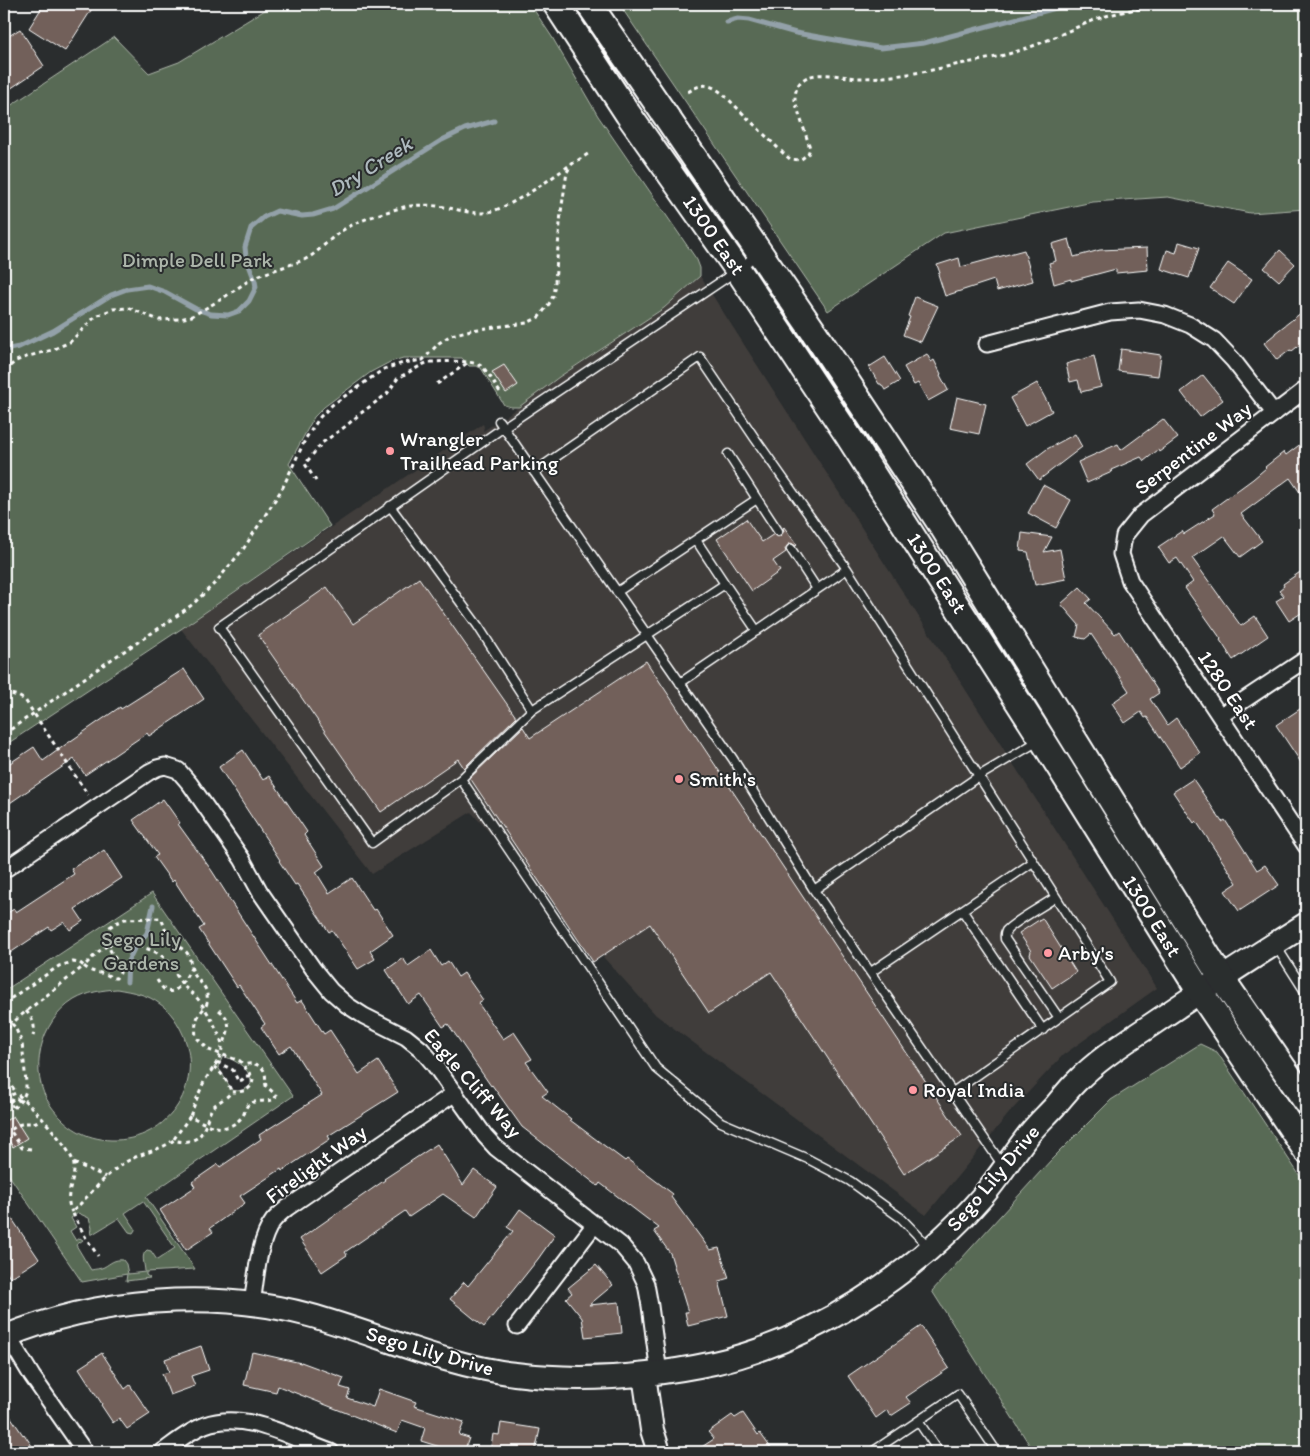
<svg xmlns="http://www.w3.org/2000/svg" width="1310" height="1456" viewBox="0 0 1310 1456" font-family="Itim,sans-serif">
	<rect width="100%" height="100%" fill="#2a2d2e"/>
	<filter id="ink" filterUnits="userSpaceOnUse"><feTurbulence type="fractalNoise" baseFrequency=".02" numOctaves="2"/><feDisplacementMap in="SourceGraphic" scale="10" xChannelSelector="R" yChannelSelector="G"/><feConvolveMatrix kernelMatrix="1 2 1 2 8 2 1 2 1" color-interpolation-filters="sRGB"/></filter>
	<g filter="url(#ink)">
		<path fill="#403d3b" d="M700 276 1157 988 1063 1055 1010 1112 926 1215 656 1015 471 812 372 874 181 629 483 424 484 427 483 431 499 421 559 377 664 308Z"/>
		<path fill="#596b54" stroke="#acb5aa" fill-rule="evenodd" d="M275 4H530L552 37 598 116 697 260 700 268V276L664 308 559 377 519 407H511L504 405 481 368 476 366H469L462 358H403L390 362 371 372 324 407 314 417 289 464 330 526 181 629 4 746V110L114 37 149 73 179 62Z
			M619 4H1306V209L1250 213 1168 197 1093 202 944 233 828 311Z
			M152 893 293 1096 146 1197 195 1269 146 1272V1275L150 1278 126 1281 127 1274 82 1282 4 1168V991ZM117 989C133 992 147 994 160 1004 169 1010 176 1020 181 1030 207 1081 170 1142 111 1140 85 1139 66 1127 51 1106 27 1073 40 1021 74 1000 88 992 102 990 117 989ZM223 1056C235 1060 252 1069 251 1084 246 1090 240 1092 232 1090L218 1067ZM143 1201 175 1248 157 1260 151 1251 147 1250C140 1255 145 1264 145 1272L128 1274 126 1264 123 1260C114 1259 111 1263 104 1267 100 1269 95 1269 91 1270L76 1245 83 1240 80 1238 76 1241 70 1231 76 1227 71 1218 78 1213 89 1218 92 1228 91 1235 119 1218 129 1232 133 1233 135 1230V1228L125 1213Z
			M1200 1044 1217 1052 1306 1185V1452H1034L932 1291 1051 1160 1111 1100Z"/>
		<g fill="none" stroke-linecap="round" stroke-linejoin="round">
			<path stroke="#93a1a9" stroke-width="5" d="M727 22 738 19 749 20 796 33 881 48 924 43 1071 4
				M4 350 19 347 53 331 111 295 127 289 148 286 165 292 196 309 211 314 228 315 239 311 249 301 256 287 255 281 246 257 245 247 251 228 264 217 277 211 302 216 313 215 333 209 442 140 465 129 494 121
				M127 982 128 961 134 949 147 933 153 906"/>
		</g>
		<path fill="#72615a" stroke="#fff" d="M44 4H95L65 51 29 28Z
			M20 29 44 66 4 93V39Z
			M1069 239 1074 257 1100 250 1147 248 1148 270 1116 273V269L1071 281V279L1054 284 1049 263 1056 261 1052 244Z
			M1179 242 1199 248 1189 278 1161 269 1167 250 1176 253Z
			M1024 250 1033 281 997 291 994 280 945 296 938 274 940 273 937 265 959 258 961 267Z
			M1280 250 1295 264 1279 281 1264 268Z
			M1228 263 1252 279 1234 304 1210 288Z
			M915 297 938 306 921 342 903 335 910 317 908 316Z
			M1306 309V340L1292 351 1290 350 1277 360 1264 343 1275 334V333Z
			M1121 349 1161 355 1158 376 1118 371Z
			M927 354 931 362 934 360 941 374 940 375 948 390 928 401 918 383 914 385 904 367Z
			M1094 356 1101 387 1081 392 1078 380 1070 382 1066 364Z
			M885 357 900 381 885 390 881 384H879L869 367Z
			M504 365 518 385 506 393 492 372Z
			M1203 375 1223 400 1200 417 1181 392Z
			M1037 383 1052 411 1025 426 1010 398Z
			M957 397 986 404 979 434 950 428Z
			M1163 419 1178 438 1159 452 1158 450 1144 461 1141 457 1111 470 1112 472 1087 483 1078 462 1118 444 1121 450Z
			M1075 434 1082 447 1039 480 1027 464 1047 449Z
			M1306 440V501L1290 478 1241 514 1262 541 1240 557 1224 536 1192 558 1241 626 1255 616 1268 636 1233 660 1220 640 1221 639 1185 588 1193 582 1177 558 1169 563 1158 547 1182 531 1184 534 1215 514 1212 509 1253 479 1266 468 1265 467 1284 452 1286 455Z
			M1043 485 1071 500 1056 528 1028 513Z
			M746 519 762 542 774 534 778 537 781 535 784 531 783 528 784 527 797 545 796 546 791 543 788 545 785 549 786 552 773 561 780 571 752 591 717 539Z
			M1022 533 1052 537 1044 552 1060 549 1066 579 1035 585 1028 552 1020 551Z
			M1306 568V610L1289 621 1276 601 1284 596 1279 590 1284 586 1283 584Z
			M419 578 516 717 464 768 458 759 381 812 258 635 327 587 353 624Z
			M1080 587 1091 599 1086 603 1115 634 1119 631 1159 693 1150 699 1167 725 1176 718 1200 753 1180 767 1147 717 1145 718 1141 712 1125 723 1112 703 1129 691 1091 634 1085 639 1076 637 1079 625 1061 604Z
			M646 661 962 1136 904 1174 771 972 709 1013 650 924 593 962 470 778 523 727 530 738Z
			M184 669 204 699 149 736 147 733 85 775 74 759 4 807V767L34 747 43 761 65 745 120 707 121 709Z
			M1306 705V770L1276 725Z
			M243 750 263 780 269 776 307 832 304 835 324 866 316 872 329 893 352 878 373 910 376 909 393 935 370 951 375 959 358 969 332 930 329 932 297 884 295 885 279 861 280 860 219 767Z
			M1193 779 1222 822 1225 820 1257 870 1265 865 1279 885 1239 911 1225 891 1237 883 1196 821 1194 823 1173 792Z
			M163 799 180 823 178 824 212 871 228 896H227L297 1003 302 1000 324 1034 330 1030 359 1074 378 1061 398 1092 328 1136 330 1139 282 1171 281 1169 240 1196 245 1203 210 1228 213 1232 186 1250 160 1210 195 1187 192 1182 218 1164 220 1167 261 1139 259 1135 322 1095 291 1046 279 1054 261 1027 265 1024 239 985 237 987 199 929 204 926 174 880 172 882 154 857 158 855 133 820Z
			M104 850 122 878 75 909 83 921 70 930 64 922 51 930 49 927 4 957V915L14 909 16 912 74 874 71 869 90 857 91 859Z
			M1042 918 1076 972 1052 988 1030 955 1031 951 1019 933Z
			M431 950 441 966 448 961 458 977 464 973 483 1000 478 1003 503 1039 514 1032 532 1059 526 1062 548 1092 542 1096 571 1119 570 1120 625 1161 627 1159 673 1194 671 1197 710 1250 719 1248 729 1278 719 1281 728 1316 688 1326 685 1312H688L670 1253 654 1231 659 1228 600 1183 598 1186 522 1127 492 1085 491 1086 448 1024 443 1027 421 995 408 1004 386 970 403 958 408 966Z
			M13 1116 27 1138 13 1147 4 1133V1122Z
			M437 1144 463 1185 474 1170 497 1187 476 1217 443 1194 409 1217 405 1211 345 1252 347 1255 322 1272 300 1239 385 1180 384 1179Z
			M4 1207 39 1259 10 1278 4 1268Z
			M520 1209 555 1235 538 1259 484 1327 450 1299 464 1282 468 1286 513 1231 507 1227Z
			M596 1265 613 1285 589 1305 619 1302 622 1333 585 1337 582 1318 566 1298 572 1293 568 1288Z
			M921 1326 949 1368 906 1397 911 1403 891 1416 887 1410 876 1418 848 1376Z
			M201 1346 209 1370 191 1376 195 1386 170 1395 162 1374 169 1372 165 1359Z
			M252 1352 301 1363V1362L344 1378 340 1387 350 1390 347 1398 373 1407 379 1389 416 1402 414 1406 464 1422 459 1435 469 1438 464 1452H456L421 1441 425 1428 402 1420 397 1433 278 1386 276 1392 244 1385Z
			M102 1353 125 1389 130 1385 150 1414 127 1429 119 1418 113 1423 101 1405 102 1404 79 1368Z
			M4 1407 23 1435 24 1434 36 1452H11L4 1441Z
			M743 1413 758 1435 760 1433 774 1452H694L714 1439 708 1432 732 1415 735 1418Z
			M501 1423 540 1429 535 1452H490L493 1434 499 1435Z"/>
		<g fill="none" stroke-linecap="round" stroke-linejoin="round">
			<defs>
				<path id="lane" d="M499 421 733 759 814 890
					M534 472 700 357 754 437 847 569
					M757 499 778 531
					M390 506 478 626 532 710 461 779 372 843 219 627 504 427 738 270 757 254
					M696 540 725 584
					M791 549 817 589
					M617 592 757 499 728 454
					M680 683 847 569 1110 982 953 1092
					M532 710 725 584 757 631
					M461 779 656 1068 721 1122 808 1159 850 1181 901 1218 929 1247
					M1056 897C1045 905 1013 922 1006 931 1004 935 1005 935 1005 939L1059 1018
					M962 910 1043 1030
					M1276 946 1306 993
					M871 972 1033 862
					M1003 1166 814 890 979 776 1040 740
					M918 1421 958 1394 997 1452
					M872 1452 918 1421 939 1452"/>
				<path id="street" d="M987 344 1110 312 1139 310 1165 315 1190 325 1214 340 1233 360 1274 413
					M1306 389 1141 515 1124 536 1121 554 1130 581 1306 846
					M1220 716 1306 659
					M4 870 149 772 157 768 165 766 178 770 190 784 242 859 260 892 314 970 331 991 347 1005 364 1016 406 1037 421 1049 433 1063 485 1136 496 1148 621 1245 636 1263 646 1284 650 1306 659 1373
					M252 1304C256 1279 258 1241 273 1221 277 1216 282 1212 287 1208L455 1093
					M517 1326 595 1224
					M4 1330 32 1376 85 1452
					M162 1452C175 1443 189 1431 205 1425 246 1410 293 1439 331 1452"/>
				<path id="secondary" d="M4 1337C97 1298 212 1289 309 1315 378 1334 443 1365 515 1374 581 1382 649 1377 714 1363 814 1340 914 1275 981 1198 999 1178 1013 1154 1030 1133 1038 1123 1047 1115 1055 1106 1062 1098 1068 1090 1075 1083 1097 1060 1124 1043 1151 1025 1202 990 1254 957 1306 924
					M644 1375 652 1430 659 1452"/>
				<path id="primary" d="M556 4 628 114 738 270 847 434 1042 739 1200 992 1306 1150
					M589 4 818 338 942 526 1222 979 1306 1101"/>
			</defs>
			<use href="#lane" stroke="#fff" stroke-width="11"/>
			<use href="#street" stroke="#fff" stroke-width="19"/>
			<use href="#secondary" stroke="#fff" stroke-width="26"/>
			<use href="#primary" stroke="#fff" stroke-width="29"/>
			<path stroke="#fff" stroke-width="3" stroke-dasharray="4 4" stroke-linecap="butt" d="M688 92C702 83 708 83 722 93L783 153 790 159 800 160 808 154 810 148 795 101C794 63 836 77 858 78 877 78 897 76 915 73 930 71 945 67 960 64 983 60 1005 56 1027 48 1051 40 1073 28 1097 19 1119 11 1144 8 1168 4
				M4 371 16 361 29 356 52 350 70 342 96 316 113 309 129 308 159 320 180 319 192 316 220 300 254 277 304 260C318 253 327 241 340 232 355 221 385 212 404 207 419 204 435 205 449 208 459 210 470 213 480 213 503 214 550 179 570 165
				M437 384 467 363
				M316 481 305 464 322 443 346 426 361 413 387 394 398 378 424 364 429 362C441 362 471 359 481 366 489 372 494 384 500 392
				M4 692 18 696 25 700 88 795
				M4 734 112 659 167 623 193 604 216 582 244 548 282 489 306 438 320 417 332 405 384 369 403 363 423 360 439 343 451 335 471 330 527 323 539 317 549 304 553 296 555 282 561 212 567 172 572 164 591 152
				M157 980C159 983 162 988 165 990 177 997 187 976 191 968
				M4 1003 59 966 73 962 80 963 84 966 98 952 108 945 106 933 108 928 116 923 125 919 160 918C164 922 163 926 166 931 169 936 175 942 179 946 181 949 185 950 187 953 191 958 190 966 193 972 198 984 209 984 207 1002 207 1006 204 1008 201 1012 195 1019 195 1028 196 1037L209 1050 240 1061 253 1078C253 1091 242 1092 231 1092 227 1099 218 1101 213 1107 204 1119 208 1137 189 1141 184 1142 180 1142 174 1140 159 1151 140 1153 124 1163 104 1176 89 1196 72 1212L86 1238 98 1256
				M219 1010C234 1022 228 1031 223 1046
				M26 1011C33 1019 36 1026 33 1036
				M4 1013 12 1024 8 1028 4 1041
				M217 1062 233 1070 238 1081 242 1080 245 1076H252
				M4 1064 9 1081 16 1093
				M214 1067C221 1072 229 1083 231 1092
				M4 1098 16 1093C30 1104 74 1150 74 1166 75 1184 63 1194 72 1212
				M19 1101 18 1099 14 1098 11 1101 13 1105 15 1107 23 1098 26 1091V1082L22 1043 15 1027 12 1024 19 1017 84 966C92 973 95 971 104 974 109 975 111 978 116 978L120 973V965L112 954 108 945C124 941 130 942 145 948 151 950 157 952 162 956 172 962 175 975 182 984 186 989 191 992 196 997 204 1005 223 1037 222 1047 222 1060 208 1073 203 1084 198 1095 194 1106 190 1116
				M4 1110 13 1105
				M174 1139 190 1116C209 1126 226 1136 243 1116 245 1112 245 1108 248 1105 255 1099 266 1103 275 1099L276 1095 266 1086C265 1082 266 1077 265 1073 262 1064 251 1062 244 1065
				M31 1149 22 1148 10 1130C14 1128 17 1125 21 1124 31 1121 33 1126 42 1118
				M74 1163 106 1177"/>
			<use href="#lane" stroke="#2a2d2e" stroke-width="8"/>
			<use href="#street" stroke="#2a2d2e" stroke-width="15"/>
			<use href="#secondary" stroke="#2a2d2e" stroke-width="22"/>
			<use href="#primary" stroke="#2a2d2e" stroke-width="25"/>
		</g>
	</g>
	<g fill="#ff9aa2" stroke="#2a2d2e" stroke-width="2">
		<circle cx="390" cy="451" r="5"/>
		<circle cx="679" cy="779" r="5"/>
		<circle cx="1048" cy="953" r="5"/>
		<circle cx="913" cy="1090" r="5"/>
	</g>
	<g text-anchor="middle" stroke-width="4" stroke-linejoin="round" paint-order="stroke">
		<g font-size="21" fill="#fff" stroke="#2a2d2e">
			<text transform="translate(714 235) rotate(55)" y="7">1300 East</text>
			<text transform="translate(1193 448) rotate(-37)" y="7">Serpentine Way</text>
			<text transform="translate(937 573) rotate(57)" y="7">1300 East</text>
			<text transform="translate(1228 690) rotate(56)" y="7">1280 East</text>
			<text transform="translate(1152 916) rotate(58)" y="7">1300 East</text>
			<text transform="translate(473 1083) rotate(49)" y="7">Eagle Cliff Way</text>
			<text transform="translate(316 1164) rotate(-36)" y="7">Firelight Way</text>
			<text transform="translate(993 1178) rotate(-50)" y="7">Sego Lily Drive</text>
			<text transform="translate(430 1351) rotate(16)" y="7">Sego Lily Drive</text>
		</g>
		<g font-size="21" fill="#acb5aa" stroke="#2a2d2e">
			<text x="197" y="267">Dimple Dell Park</text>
			<text x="141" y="946">Sego Lily<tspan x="141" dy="24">Gardens</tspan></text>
		</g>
		<g font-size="21" fill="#fff" stroke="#2a2d2e" text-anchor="start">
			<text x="400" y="446">Wrangler<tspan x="400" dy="24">Trailhead Parking</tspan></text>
			<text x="689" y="786">Smith's</text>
			<text x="1058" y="960">Arby's</text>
			<text x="923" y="1097">Royal India</text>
		</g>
		<g font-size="22" font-style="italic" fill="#aeb9be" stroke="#2a2d2e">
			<text transform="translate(370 166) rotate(-32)" y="8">Dry Creek</text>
		</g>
	</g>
	<rect width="1310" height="1456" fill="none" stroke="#2a2d2e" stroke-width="20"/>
	<rect x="10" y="10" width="1290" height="1436" fill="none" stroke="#fff" stroke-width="2" filter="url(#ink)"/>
</svg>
